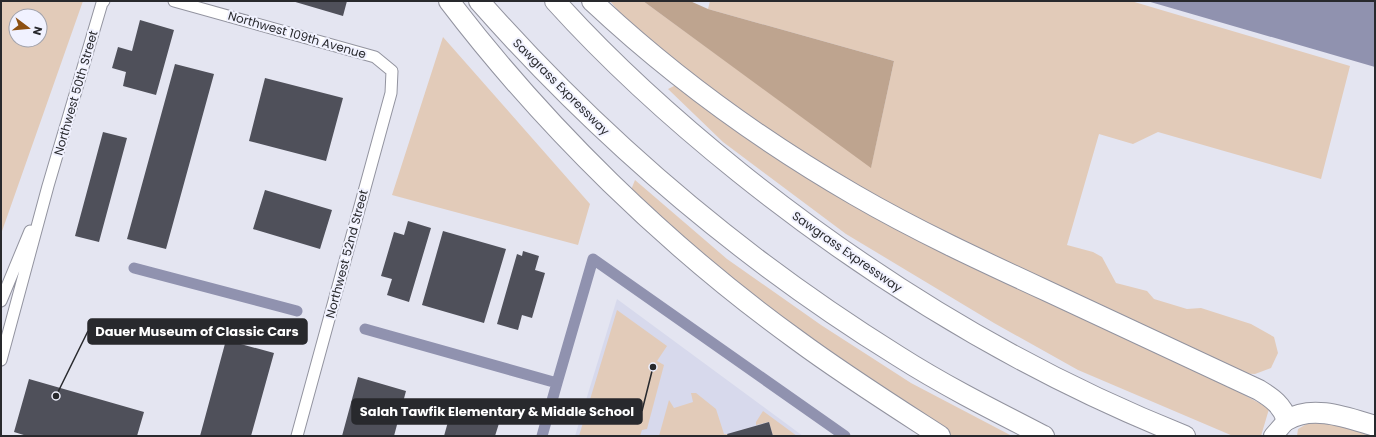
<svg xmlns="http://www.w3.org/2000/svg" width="1376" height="437" viewBox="0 0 1376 437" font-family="Poppins,sans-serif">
	<rect width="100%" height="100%" fill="#e4e5f1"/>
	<path fill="#d7d9ec" d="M617 299 803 436H575Z"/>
	<path fill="#e2cbb9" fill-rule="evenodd" d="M1 1H83L1 234ZM16 16H40V40H16Z
		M610 1H643L871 167 894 61 708 9 710 1H1131L1350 66 1321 179 1158 132 1133 144 1099 134 1067 245 1093 252 1102 257 1116 283 1147 291 1154 299 1187 309 1201 308 1251 324 1274 337 1278 353 1271 368 1255 374 1237 373 1044 282 809 163 635 31Z
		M443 37 590 204 578 245 392 195Z
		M678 84 707 107 1261 404 1269 409 1261 436H1233L1078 370 994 323 846 234 723 142 668 89Z
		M635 180 727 259 821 325 911 383 1012 436H947L799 337 629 195Z
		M617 310 667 346 657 361 664 365 647 429 642 430 640 436H579Z
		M691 393H696L716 409 724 434H727L728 436H659L669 400 674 408 693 402Z
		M763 411 797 436H773L769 422 756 425V422Z
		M1310 422 1326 423 1375 434V436H1297L1298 429Z"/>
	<path fill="#bea48f" d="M643 1H690L708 9 894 61 871 168Z"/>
	<path fill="#9092af" d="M1147 1H1375V67Z"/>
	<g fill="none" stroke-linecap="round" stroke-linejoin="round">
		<path stroke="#9092af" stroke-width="11" d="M134 268 297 311
			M365 329 557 383 593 259 845 436
			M542 436 557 383"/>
	</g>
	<path fill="#4f505a" d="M292 1H347L343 16Z
		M140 20 174 30 156 95 123 86 126 72 112 68 118 47 132 51Z
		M175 64 214 74 166 249 127 239Z
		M265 78 343 98 326 161 249 141Z
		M103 132 127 138 99 242 75 236Z
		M265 190 332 210 320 249 253 229Z
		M408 221 431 228 409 302 387 295 392 279 381 276 394 232 404 235Z
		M443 231 506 249 484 323 422 305Z
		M523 251 539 256 535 270 545 273 532 318 522 315 518 330 497 324 517 254 522 256Z
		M226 340 274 353 251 436H200Z
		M358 377 406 391 394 436H342Z
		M29 379 144 412 137 436H27L14 432Z
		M453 404 501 417 495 436H444Z
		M769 422 773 436H728L727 434Z"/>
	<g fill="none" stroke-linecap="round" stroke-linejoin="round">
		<defs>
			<path id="minor" d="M174 1 375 57 392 71 391 93 297 436
				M1 301 30 231
				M1 360 48 186 102 3 104 1"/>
			<path id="trunk" d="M1273 436 1287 420"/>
			<path id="motorway" d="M449 1C545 127 668 247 797 340 843 374 892 405 940 436
				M479 1C601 139 742 259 898 356 945 386 995 411 1044 436
				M555 1C611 63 674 120 740 173 875 281 1024 372 1185 436
				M592 1C672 76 760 140 855 195 917 231 982 261 1047 291 1117 324 1188 357 1259 390 1272 398 1282 405 1287 420 1313 404 1348 418 1375 426"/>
		</defs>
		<use href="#minor" stroke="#92939f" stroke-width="13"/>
		<use href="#trunk" stroke="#92939f" stroke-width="20"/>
		<use href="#motorway" stroke="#92939f" stroke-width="22"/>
		<use href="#minor" stroke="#fff" stroke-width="11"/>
		<use href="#trunk" stroke="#fff" stroke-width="18"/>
		<use href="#motorway" stroke="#fff" stroke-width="20"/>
	</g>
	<g text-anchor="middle" stroke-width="4" stroke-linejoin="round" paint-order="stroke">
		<g font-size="12" fill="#28292d" stroke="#f1f2ff">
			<text transform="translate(297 35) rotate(16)" y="4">Northwest 109th Avenue</text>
			<text transform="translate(561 87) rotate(45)" y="4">Sawgrass Expressway</text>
			<text transform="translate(76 93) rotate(-74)" y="4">Northwest 50th Street</text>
			<text transform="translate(847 252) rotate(35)" y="4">Sawgrass Expressway</text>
			<text transform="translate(347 254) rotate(-75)" y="4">Northwest 52nd Street</text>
		</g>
	</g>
	<path fill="none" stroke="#28292d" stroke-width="1.5" d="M56 396L88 331M653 367L642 411"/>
	<g fill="#28292d" stroke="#f1f2ff" stroke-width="1.5">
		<circle cx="56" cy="396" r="4"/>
		<circle cx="653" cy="367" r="4"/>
	</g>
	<g fill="#28292d" stroke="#28292d" stroke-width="1.5">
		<rect x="88" y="319" width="219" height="25" rx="4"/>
		<rect x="352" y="399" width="290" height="25" rx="4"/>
	</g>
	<g font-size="13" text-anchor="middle" font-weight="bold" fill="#fff">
		<text x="197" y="336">Dauer Museum of Classic Cars</text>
		<text x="497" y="416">Salah Tawfik Elementary &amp; Middle School</text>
	</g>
	<rect width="1376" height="437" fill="none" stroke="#28292d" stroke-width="4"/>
	<g transform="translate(28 28) rotate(106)"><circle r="19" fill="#f1f2ff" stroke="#a1a2ab"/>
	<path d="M0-3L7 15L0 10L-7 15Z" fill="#8d5011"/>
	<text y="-6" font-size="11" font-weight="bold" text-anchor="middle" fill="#28292d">N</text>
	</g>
</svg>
